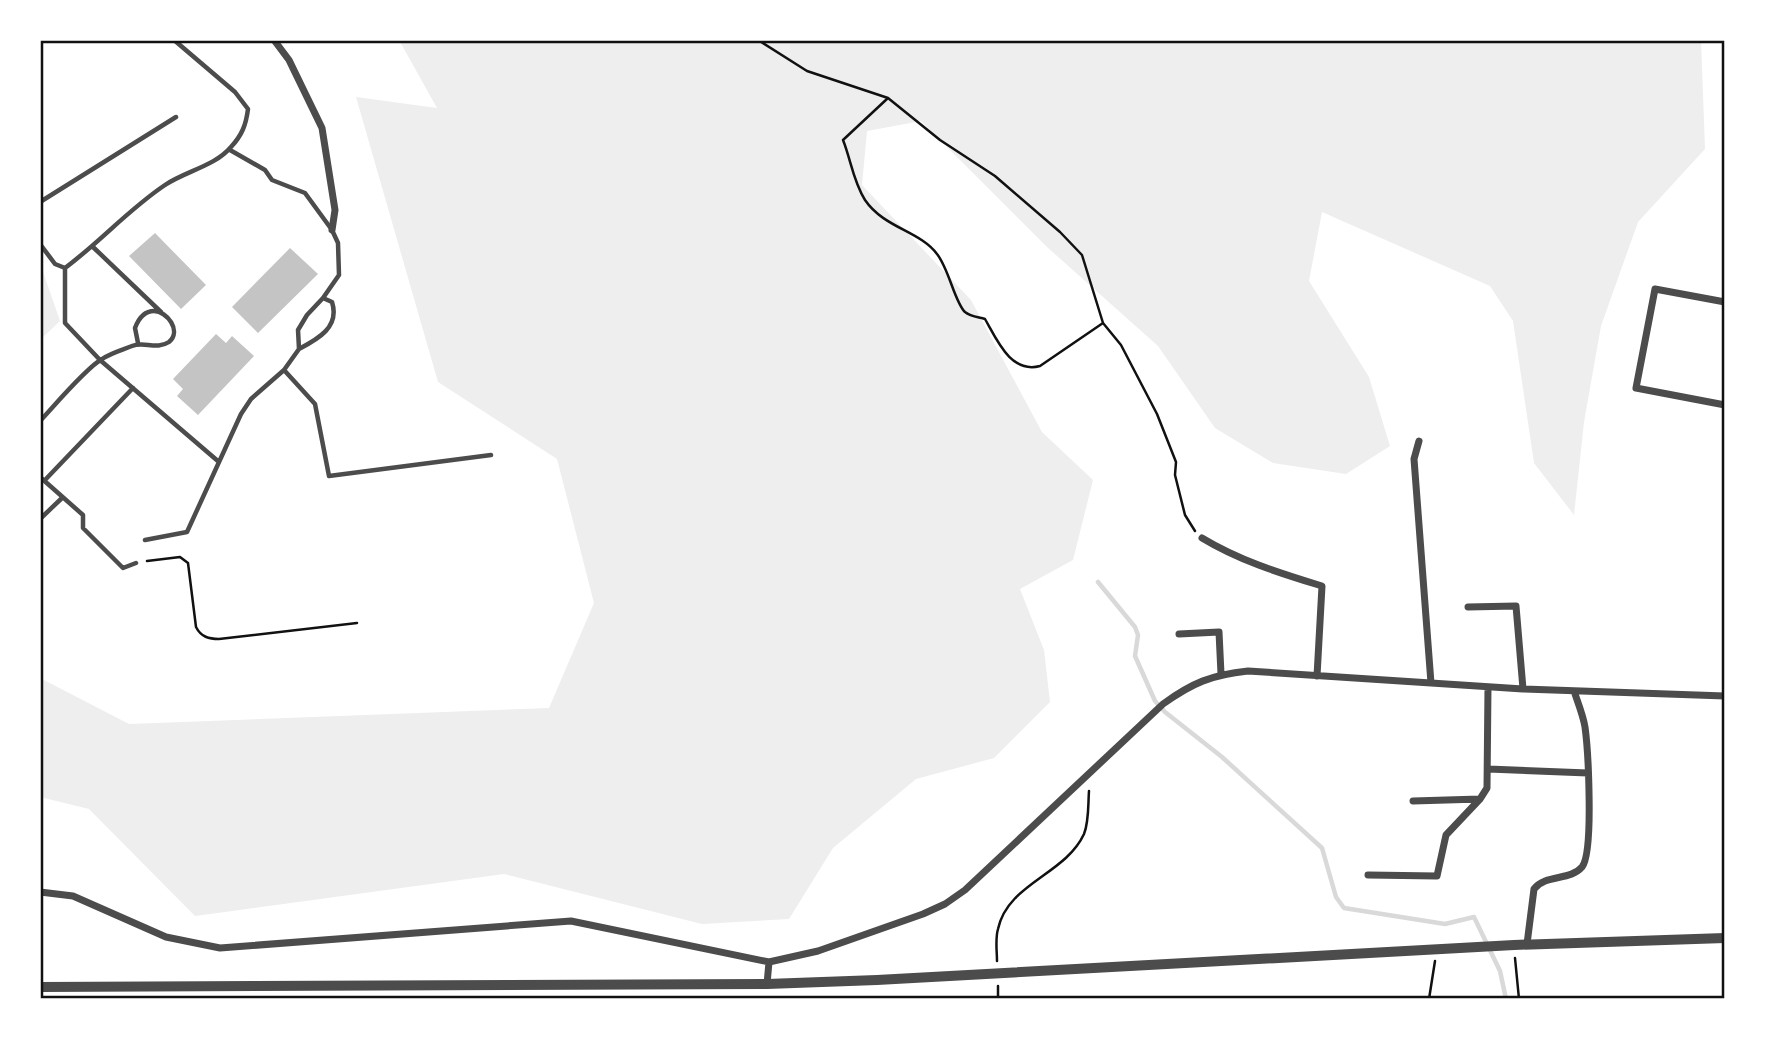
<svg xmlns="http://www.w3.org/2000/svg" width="1765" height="1039" viewBox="0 0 1765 1039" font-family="'Work Sans',sans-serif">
	<rect width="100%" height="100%" fill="#fff"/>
	<path fill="#eee" d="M399 40H1701L1705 149 1638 222 1601 326 1584 422 1574 515 1534 463 1513 321 1490 286 1322 212 1309 281 1369 377 1390 446 1346 474 1273 463 1215 428 1158 346 1047 247 921 121 867 131 862 185 971 300 1042 432 1093 480 1073 560 1020 589 1044 650 1050 702 994 758 916 779 833 848 789 919 702 924 504 874 195 916 89 809 40 797V678L129 724 549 708 594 603 557 459 438 382 356 97 437 108Z
		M40 263 60 321 40 340Z"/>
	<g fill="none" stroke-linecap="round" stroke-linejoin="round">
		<path stroke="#d9d9d9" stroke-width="4.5" d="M1098 582 1135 627 1138 635 1135 656 1155 701 1165 712 1222 757 1322 848 1336 897 1344 908 1445 924 1474 917 1500 971 1506 999"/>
	</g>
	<path fill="#c4c4c4" d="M155 233 206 285 181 309 129 256Z
		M290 248 318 274 258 333 232 307Z
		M216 334 226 343 232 336 254 356 198 415 177 396 183 389 173 379Z"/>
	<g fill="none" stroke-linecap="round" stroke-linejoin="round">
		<path stroke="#111" stroke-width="2.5" d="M758 40 807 71 888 98
			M1103 323 1040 366C1011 374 997 340 985 319 979 317 971 317 965 312 955 303 949 269 937 254 920 231 884 228 865 200 853 181 851 160 843 140L888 98 940 140 995 176 1060 232 1082 255 1103 323 1121 345 1157 414 1176 462 1175 475 1185 515 1195 531
			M147 561 180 557 188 563 196 627C201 637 209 639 219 639L357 623
			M1515 958 1519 999
			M997 961C997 951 995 939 998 929 1008 883 1065 875 1084 834 1089 822 1088 805 1089 791
			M998 986V999
			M1429 999 1435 961"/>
		<path stroke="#4c4c4c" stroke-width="4.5" d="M230 150 265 170 272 180 305 193 332 230 338 243 339 275 323 298
			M40 202 176 117
			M40 244 55 264 65 268
			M93 247 161 312
			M65 268C100 242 129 209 165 185 186 171 215 166 231 147 242 135 246 125 248 109L235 92 174 40
			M65 268V323L100 360 219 462
			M284 370 315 404 329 476 491 455
			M40 421C55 405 86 368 102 359 111 353 122 350 132 346 143 341 157 350 169 342 182 331 167 311 154 311 144 311 138 320 135 328L138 343
			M40 477 83 515V528L123 568 136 563
			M45 480 133 388
			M40 519 62 498
			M145 540 187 532 241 414 251 399 284 370 299 349 298 330 307 315 323 298 332 302C340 327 318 339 299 349"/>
		<path stroke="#4c4c4c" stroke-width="7" d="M274 40 289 60 322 128 335 210 332 230
			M1725 302 1655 289 1636 388 1725 405
			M1419 441 1414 459 1431 683
			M1202 538C1240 561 1280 573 1322 586L1317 676
			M1468 607 1516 606 1523 689
			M1179 634 1219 632 1221 674
			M1488 769 1588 773
			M1413 801 1480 799
			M1368 875 1437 876 1446 835 1480 799 1487 788 1488 687
			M40 892 73 896 166 937 220 948 571 921 769 962
			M1527 944 1534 889C1546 874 1570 881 1582 867 1594 852 1588 749 1585 727 1583 715 1578 703 1574 691
			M767 984 769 962 818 951 923 914 945 904 965 890 1163 704C1192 683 1211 675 1248 671L1523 689 1725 696"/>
		<path stroke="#4c4c4c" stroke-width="10" d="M40 987 767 984 877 980 1514 945 1725 938"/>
	</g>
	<rect width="1765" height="1039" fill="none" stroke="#ffffff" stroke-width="84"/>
	<rect x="42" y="42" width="1681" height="955" fill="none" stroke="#111" stroke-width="2.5"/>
</svg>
